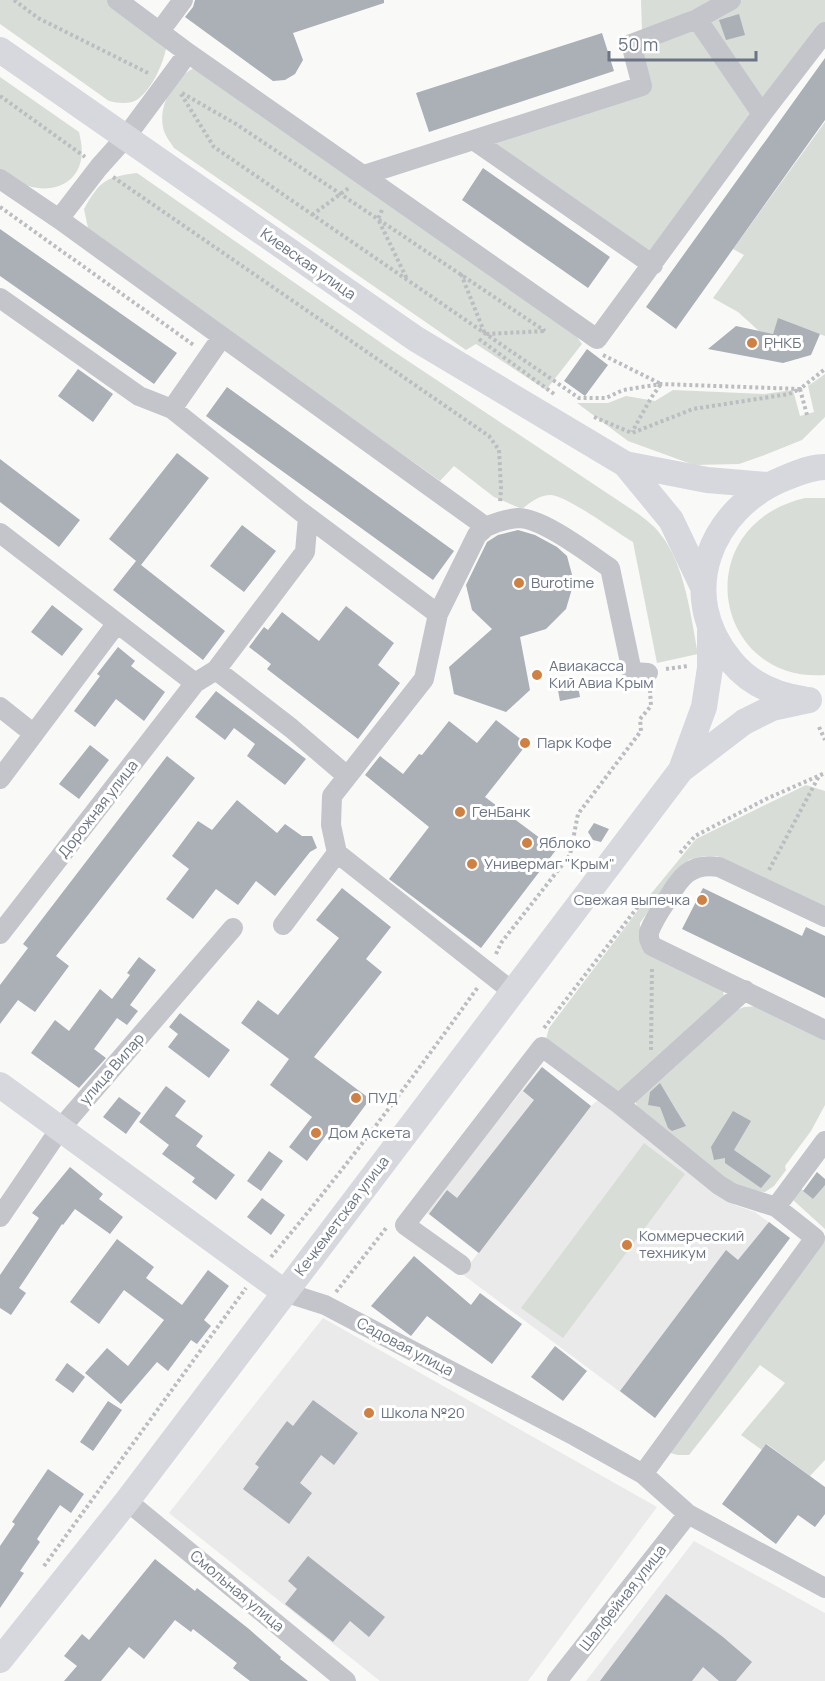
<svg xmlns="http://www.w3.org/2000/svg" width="825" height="1681" viewBox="0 0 825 1681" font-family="Manrope,sans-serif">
	<rect width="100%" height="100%" fill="#f9f9f7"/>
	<path fill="#eaeaea" d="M541 1067 591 1106 598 1100 735 1205 755 1212 790 1238 655 1418 462 1274 478 1253 425 1211Z
		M323 1318 657 1507 528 1681H380L169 1513Z
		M694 1541 825 1613V1681H586Z"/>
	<path fill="#d8ddd7" d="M0 0H107L167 44C164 62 153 88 138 99 129 105 118 103 109 101L0 24Z
		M641 0H718L642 31Z
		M742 0H825V27L764 106 702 22Z
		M694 25 756 116 651 255 483 142 650 87 638 47Z
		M199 66 570 327 582 344 546 390 476 344 466 350 174 148C171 143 166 137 164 131 156 106 176 73 199 66Z
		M0 77 79 132C81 141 83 151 81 160 75 189 44 194 20 183 13 180 7 175 0 171Z
		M825 122V336L778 319 773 334 759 331 738 312 713 298 744 255 733 249Z
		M137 173 390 349 637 513C645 519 655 526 661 535 685 565 691 617 698 654L657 663 633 542C616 532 569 497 551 495 539 495 531 502 522 509L494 497 454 466 440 481 199 310 88 228 84 209C100 181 105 177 137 173Z
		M825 374V417L802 440 762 456 739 464 694 465 628 441 577 403H608L626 396 655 401 673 390 764 394 793 390 800 416 814 412 808 386Z
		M805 498H825V675C713 683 686 526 805 498Z
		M806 785 825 791V907L717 856H703L689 860 677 871 640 923V936L723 989 724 997 616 1097 545 1043 549 1028 645 901 696 839Z
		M759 1006 825 1034V1105L811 1131 785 1166 786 1170 774 1186 765 1192 752 1191 729 1182 642 1113 636 1104V1096L737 1010 744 1007Z
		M644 1143 685 1174 563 1338 521 1308Z
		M825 1183V1229L792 1199 799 1187 813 1199Z
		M825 1235V1460L810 1476 767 1444 762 1450 741 1435 785 1383 760 1365 689 1455H678L666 1452Z"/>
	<path fill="#abafb6" d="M195 0H384V3L293 33 303 60 295 74 285 80 273 81 185 17 193 7Z
		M739 14 745 35 726 40 719 20Z
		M602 33 614 71 429 132 416 93Z
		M825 58V120L676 329 646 307Z
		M483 168 610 257 588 288 462 200Z
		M0 229 177 353 154 384 0 276Z
		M778 318 820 334 811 355 783 363 708 349 736 326 773 334Z
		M587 349 608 365 585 396 564 381Z
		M78 369 113 394 93 422 58 396Z
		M227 387 454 551 433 580 206 416Z
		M177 453 209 478 141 565 109 539Z
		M0 459 80 520 59 547 0 502Z
		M242 525 276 551 244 592 210 566Z
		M518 530 535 535 557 547 567 556 574 582 566 609 546 629 520 637 530 690 506 712 454 694 449 667 492 629 472 610 466 585 487 542 498 535Z
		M136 561 225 631 203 660 113 590Z
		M52 605 83 629 62 656 31 632Z
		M346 606 394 643 378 665 400 683 358 739 267 669 271 664 249 647 264 627 268 630 282 612 319 641Z
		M118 647 135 661 131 666 165 692 144 721 116 699 95 727 74 711 100 676 97 674Z
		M577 681 580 697 560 701 557 685Z
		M216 691 306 759 285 785 247 756 255 744 234 728 225 740 195 717Z
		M496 720 527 744 485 797 556 850 481 948 389 879 429 827 365 775 380 756 403 774 419 754 422 755 449 721 477 743Z
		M90 745 109 760 79 799 59 784Z
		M167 756 195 778 56 956 69 966 35 1012 18 1000 0 1024V985L28 948 23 944Z
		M237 800 277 833 285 824 302 836H312L317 848 310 852 275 896 256 881 238 905 216 889 193 919 166 899 189 869 172 856 198 821 212 830Z
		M594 823 609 829 601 842 593 840 588 832Z
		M342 888 391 927 366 959 382 972 314 1057 370 1099 341 1138 330 1130 307 1161 289 1147 312 1117 270 1085 289 1059 241 1023 258 1000 278 1015 339 938 316 920Z
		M703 888 802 936 806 927 825 936V998L682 929Z
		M139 957 156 970 130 1005 138 1011 127 1025 117 1018 94 1049 106 1058 79 1088 31 1053 55 1020 69 1031 100 989 112 999 130 975 127 973Z
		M180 1013 230 1050 209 1078 168 1047 178 1034 169 1027Z
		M542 1067 591 1106 479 1253 429 1214 447 1190 457 1198 534 1100 523 1091Z
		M660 1083 676 1110 686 1126 672 1131 668 1128 660 1107 648 1105 650 1092Z
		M166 1086 186 1101 175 1116 203 1136 196 1146 235 1175 216 1200 192 1182 195 1178 162 1154 169 1145 139 1122Z
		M119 1097 141 1113 126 1134 103 1117Z
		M733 1111 751 1121 734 1150 771 1176 761 1188 725 1163V1158L714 1160 711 1147Z
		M269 1151 283 1161 261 1191 247 1181Z
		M70 1167 103 1194 99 1199 123 1217 110 1234 75 1209 63 1225 62 1224 19 1288 26 1293 11 1315 0 1308V1275L39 1218 32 1213Z
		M817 1172 825 1179V1185L813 1199 803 1191Z
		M262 1198 285 1215 271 1235 247 1217Z
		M769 1222 790 1238 655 1418 620 1391 726 1250 738 1260Z
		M117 1239 154 1267 146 1278 182 1305 208 1270 229 1286 204 1320 211 1326 197 1344 191 1340 168 1371 157 1362 121 1404 85 1373 107 1348 128 1366 164 1320 124 1290 99 1324 70 1302Z
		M414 1256 471 1305 480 1293 522 1324 492 1364 427 1316 411 1336 371 1306Z
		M555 1346 587 1371 563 1401 531 1377Z
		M67 1363 85 1377 73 1393 55 1380Z
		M313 1400 358 1433 334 1465 321 1455 300 1483 312 1493 289 1524 243 1489 259 1467 255 1464 287 1421 293 1426Z
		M108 1401 122 1410 93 1451 80 1442Z
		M766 1444 825 1487V1514L815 1527 798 1515 776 1544 722 1504Z
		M48 1469 84 1494 71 1513 60 1505 37 1539 40 1542 20 1571 24 1573 0 1608V1546L15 1524 12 1522Z
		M308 1556 385 1617 369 1637 350 1621 333 1642 285 1604 297 1589 288 1581Z
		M155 1559 195 1591 197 1588 249 1629 281 1657 280 1659 308 1681H250L233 1668 237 1663 193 1629 191 1632 175 1620 144 1659 129 1647 101 1681H64L77 1666 64 1656 82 1634 89 1640Z
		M666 1594 723 1637 752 1662 736 1681H719L703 1667 692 1681H600Z"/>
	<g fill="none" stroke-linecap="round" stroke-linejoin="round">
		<path stroke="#bbbdc0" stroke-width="4" stroke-dasharray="3 3" stroke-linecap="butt" d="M14 0 38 18 150 74
			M182 93 236 124 545 331
			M181 94 214 147 579 398H606L623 390 661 384 800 389 825 369
			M0 96 85 157
			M113 177 489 436 499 450 501 488 500 503
			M0 207 195 346
			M382 210 378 219 407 279
			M312 215 350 187
			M461 274 485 334 545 331
			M479 339 554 394
			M603 355 661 384 651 398 632 432
			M594 417 632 433 693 409 789 394 800 389 807 415
			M666 669 688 666
			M819 727 825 740
			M680 853 695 836 766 799 825 773
			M769 870 819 776
			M496 954 501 943 570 855 578 814 641 731 640 719 651 706 650 691
			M544 1028 640 904
			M651 1050 652 967
			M271 1257C344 1170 412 1079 478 987
			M336 1292 387 1227
			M44 1566 246 1288"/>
		<path stroke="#c3c5ca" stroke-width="20" d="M117 0 188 53 597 339 762 114 825 32
			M697 19 762 114
			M160 31 183 0
			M475 141 653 265
			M364 175 642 86 631 44 697 19 731 0
			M0 179 59 219 486 527C496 522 506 519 518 518 543 518 589 554 610 568L632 672 648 673
			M59 219 99 167 125 138 188 53
			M0 298 139 396 172 409
			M222 337 172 409 300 511 438 614
			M308 517 305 552 216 670 291 728 347 776
			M486 527 477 535 438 614 424 679 332 796 331 825 337 853 513 992
			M0 533 195 683
			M0 707 34 734
			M0 779 117 623
			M825 917 719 867C688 862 679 880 665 903 659 912 653 922 649 932V939L652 946 825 1030
			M283 925 337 853
			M0 934 195 683 216 670
			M619 1104 745 990
			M776 1207 825 1141
			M0 1217 60 1129 233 928
			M461 1265 405 1225 542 1047 619 1104 719 1185 732 1193 776 1207 815 1238 643 1474
			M284 1292 325 1305 575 1436 643 1474 688 1514 825 1588
			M127 1501 346 1681
			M557 1681 688 1514"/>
		<path stroke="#d6d8dd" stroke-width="26" d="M0 50 416 339 625 464 707 480 768 485
			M625 464 671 520 703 587
			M803 699C775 695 749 683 731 661 675 595 710 508 785 478 798 473 811 467 825 467
			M681 770 704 707 710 668V631
			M0 1085 284 1292
			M0 1660 127 1501 681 770 744 722 772 708 809 700"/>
	</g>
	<g fill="#ce8142" stroke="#fff" stroke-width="2">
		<circle cx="752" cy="343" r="6"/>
		<circle cx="519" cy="583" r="6"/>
		<circle cx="537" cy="675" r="6"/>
		<circle cx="525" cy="743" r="6"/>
		<circle cx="460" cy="812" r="6"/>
		<circle cx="527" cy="843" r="6"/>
		<circle cx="472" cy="864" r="6"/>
		<circle cx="702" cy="900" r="6"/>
		<circle cx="356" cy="1098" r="6"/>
		<circle cx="316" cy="1133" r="6"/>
		<circle cx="627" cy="1245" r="6"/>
		<circle cx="369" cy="1413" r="6"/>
	</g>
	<g text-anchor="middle" stroke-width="6" stroke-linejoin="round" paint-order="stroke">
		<g font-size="15" fill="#6c7484" stroke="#fff">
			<text transform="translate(308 264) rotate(35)" y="5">Киевская улица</text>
			<text transform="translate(98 809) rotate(-52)" y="5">Дорожная улица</text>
			<text transform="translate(112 1069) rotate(-49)" y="5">улица Вилар</text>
			<text transform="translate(342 1216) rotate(-53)" y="5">Кечкеметская улица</text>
			<text transform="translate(405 1347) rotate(28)" y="5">Садовая улица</text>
			<text transform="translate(237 1591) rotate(40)" y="5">Смольная улица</text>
			<text transform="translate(623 1598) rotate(-52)" y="5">Шалфейная улица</text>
		</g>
		<g font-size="15" fill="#6c7484" stroke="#fff" text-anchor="start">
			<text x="764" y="348">РНКБ</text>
			<text x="531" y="588">Burotime</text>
			<text x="549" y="671">Авиакасса<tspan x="549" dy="17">Кий Авиа Крым</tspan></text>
			<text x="537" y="748">Парк Кофе</text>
			<text x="472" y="817">ГенБанк</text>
			<text x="539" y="848">Яблоко</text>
			<text x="484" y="869">Универмаг "Крым"</text>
			<text x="690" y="905" text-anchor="end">Свежая выпечка</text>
			<text x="368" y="1103">ПУД</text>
			<text x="328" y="1138">Дом Аскета</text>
			<text x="639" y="1241">Коммерческий<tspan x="639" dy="17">техникум</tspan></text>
			<text x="381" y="1418">Школа №20</text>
		</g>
	</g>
	<path d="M609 51v9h147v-9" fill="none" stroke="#6c7484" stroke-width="3"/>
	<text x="618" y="51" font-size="18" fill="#6c7484" stroke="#ffffff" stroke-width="4.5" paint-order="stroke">50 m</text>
</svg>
